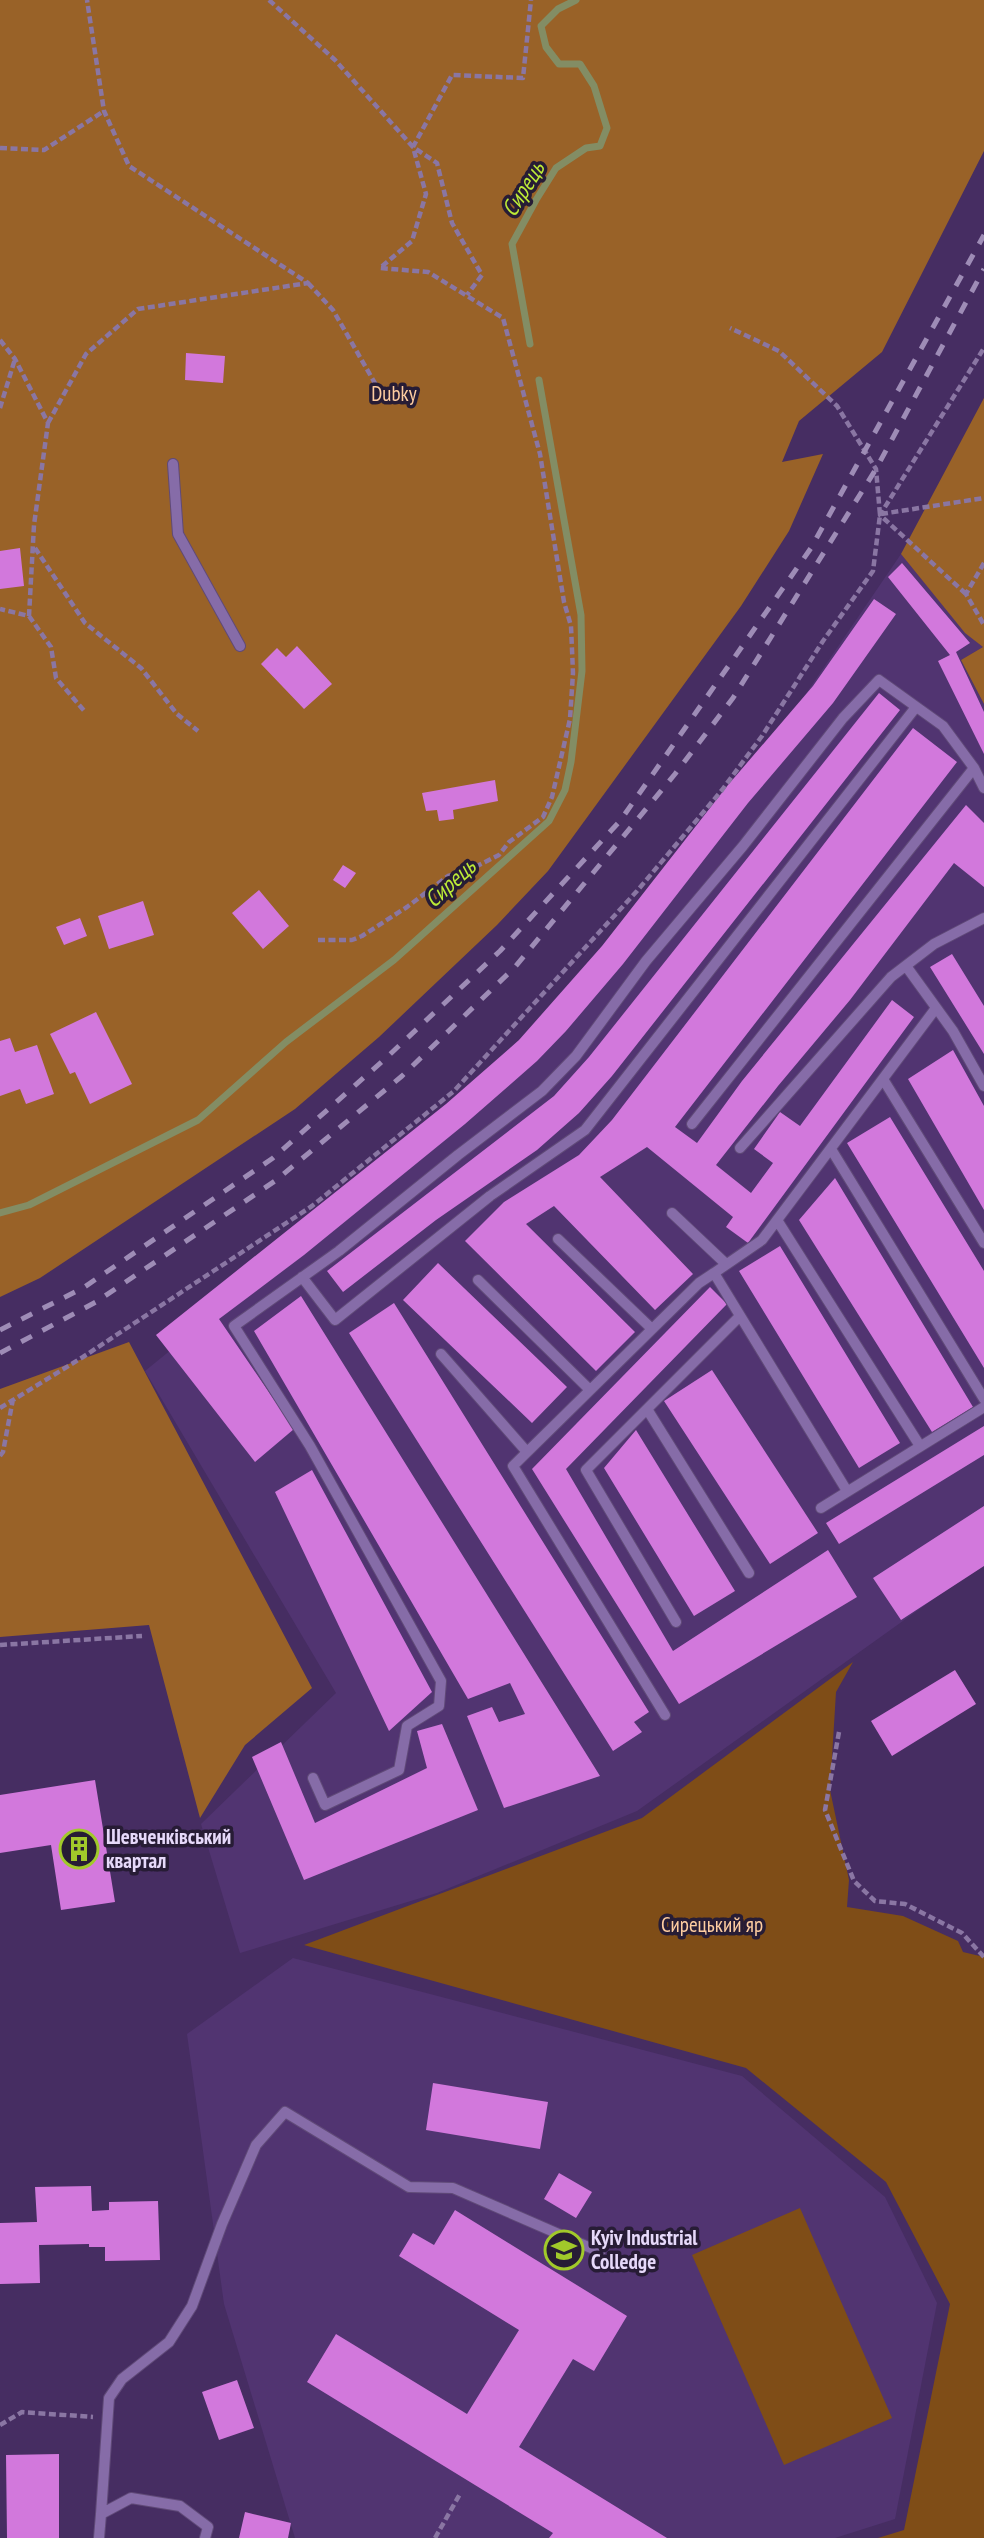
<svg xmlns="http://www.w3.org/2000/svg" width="984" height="2538" viewBox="0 0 984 2538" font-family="'PT Sans Narrow',sans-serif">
	<rect width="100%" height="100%" fill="#462d62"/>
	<path fill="#513471" d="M901 554 965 632 983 647 961 660 984 704V1563L637 1811 437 1893 240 1953 201 1824 336 1693 145 1371 411 1155 694 858Z
		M293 1958 742 2076 885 2197 937 2303 895 2519 835 2538H295L224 2304 187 2034Z"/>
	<path fill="#7f4d17" d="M853 1662 836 1692 830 1790 849 1880 847 1907 903 1916 958 1941 963 1952 984 1957V2538H878L904 2530 950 2304 886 2182 746 2068 304 1945 642 1818Z
		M800 2208 892 2418 784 2465 692 2255Z"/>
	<path fill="#996228" d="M0 0H984V151L882 352 799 421 782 462 823 454 789 531 741 606 548 871 497 925 379 1037 295 1109 40 1278 0 1297Z
		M984 398V704L961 660 983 647 965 633 901 554Z
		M129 1342 312 1688 245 1745 200 1818 149 1625 0 1637V1389Z"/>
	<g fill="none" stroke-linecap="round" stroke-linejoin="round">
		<path stroke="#838d64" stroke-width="7" d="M530 344 512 244 536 200 556 168 586 148 600 146 607 128 594 86 580 64H559L546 47 541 26 558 9 576 0
			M0 1213 29 1205 198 1120 286 1042 394 960 549 821 565 790 571 762 582 671 581 615 539 380"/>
	</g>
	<path fill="#d278dc" d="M186 353 225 356 223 383 185 380Z
		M20 548 24 586 0 589V551Z
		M902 563 970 643 956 652 984 712V754L938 661 950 655 888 577Z
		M874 599 896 614 833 703 748 803 623 964 566 1031 537 1061 465 1124 304 1255 219 1319 294 1429 255 1462 156 1335 446 1104 519 1040 602 946 728 785 813 686Z
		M297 646 332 684 304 709 261 664 277 648 286 657Z
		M879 693 900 710 612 1076 579 1113 537 1150 436 1220 343 1292 327 1271 554 1096 589 1057Z
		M913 728 957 762 675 1127 697 1143 742 1081 966 805 984 823V887L954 863 850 1000 778 1086 716 1165 751 1193 773 1163 754 1149 780 1112 800 1126 892 1000 914 1017 748 1243 726 1227 733 1217 647 1147 600 1177 693 1274 655 1310 554 1206 526 1224 635 1332 596 1371 465 1241 504 1202 579 1155 612 1120Z
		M495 780 498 801 453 810 454 819 439 821 437 810 426 811 422 793Z
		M343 865 356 873 345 888 333 880Z
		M259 890 289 926 263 949 232 913Z
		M143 901 154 935 109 949 98 916Z
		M80 918 87 936 64 945 56 927Z
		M952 954 984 1006V1054L930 967Z
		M96 1012 132 1084 90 1104 75 1072 70 1074 50 1034Z
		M10 1038 15 1052 37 1045 54 1094 26 1104 20 1089 0 1096V1041Z
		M953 1050 984 1106V1210L908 1079Z
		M890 1117 984 1271V1368L847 1143Z
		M835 1178 973 1407 932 1432 799 1220Z
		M780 1246 900 1443 859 1468 739 1271Z
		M438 1263 567 1387 532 1423 403 1300Z
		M710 1287 727 1304 566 1469 673 1651 828 1550 857 1597 679 1704 532 1469Z
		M301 1296 600 1776 504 1808 467 1716 492 1707 499 1722 525 1714 510 1683 468 1699 254 1331Z
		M394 1303 649 1712 634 1722 642 1732 613 1751 349 1333Z
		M712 1370 818 1533 770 1564 664 1401Z
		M984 1426V1455L839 1544 826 1523Z
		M636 1430 735 1591 694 1616 604 1468Z
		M312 1470 432 1692 389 1731 275 1492Z
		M984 1506V1566L901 1620 873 1578Z
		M955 1670 976 1704 892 1756 871 1721Z
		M442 1724 478 1810 304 1880 252 1757 281 1742 315 1823 427 1768 417 1731Z
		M95 1780 115 1902 61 1910 51 1845 0 1853V1795Z
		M433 2083 548 2102 540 2149 426 2130Z
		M559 2173 592 2192 576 2218 544 2199Z
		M91 2186 92 2211 109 2210V2202L158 2201 160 2260 105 2261V2247H89V2244L39 2245 40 2283 0 2284V2223L37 2222 35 2187Z
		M455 2210 627 2316 594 2371 573 2359 519 2447 667 2538H549L553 2533 307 2382 336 2334 467 2414 519 2330 399 2256 413 2233 434 2245Z
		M237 2380 254 2428 219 2440 202 2392Z
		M59 2454V2538H7L6 2455Z
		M245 2512 291 2523 288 2538H239Z"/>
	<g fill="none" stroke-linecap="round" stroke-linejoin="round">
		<defs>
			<path id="service" d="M173 464 178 534 240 646
				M906 966 953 1031 984 1086
				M883 1079 984 1243
				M692 1124 974 768
				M740 1148 891 977 934 944 984 918
				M831 1149 984 1399
				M672 1213 726 1264
				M777 1220 920 1446
				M558 1239 652 1329
				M302 1277 335 1320 490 1196 585 1130 916 707
				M478 1280 590 1390
				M441 1354 527 1452
				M647 1409 749 1573
				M847 1491 714 1273 762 1240 936 1008
				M821 1508 984 1407
				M676 1622 586 1470 740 1316
				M665 1715 513 1466 699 1283 714 1273
				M313 1778 325 1805 399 1770 407 1726 439 1706 441 1681 310 1446 234 1326 339 1251 458 1155 542 1091 576 1056 646 961 743 846 843 718 879 680 943 726 974 768 984 788
				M101 2514 109 2398 122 2379 169 2342 192 2306 222 2224 256 2145 285 2112 409 2187 453 2188 600 2252
				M99 2538 101 2514 131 2498 180 2506 208 2527 205 2538"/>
		</defs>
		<use href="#service" stroke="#604a78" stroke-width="12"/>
		<path stroke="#8a76a3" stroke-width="4.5" stroke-dasharray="7 3.5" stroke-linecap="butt" d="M269 0 335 60 413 147 437 163 452 223 482 275 467 295
			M0 148 44 150 104 111
			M308 283 333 310 380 392
			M0 340 15 359 48 423 34 525 29 616 0 609
			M0 408 15 359
			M48 423 86 354 138 309 308 283 129 166 104 111 87 0
			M881 514 984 498
			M35 548 85 623 141 668 177 714 198 731
			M984 563 966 594 984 625
			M966 594 880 515 984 348
			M29 616 51 647 56 678 86 713
			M318 940H352L362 936 407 907 448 876 469 870 499 855 509 842 543 817 552 797 570 719 573 673 571 626 564 602 540 454 503 318 428 272 380 268 412 241 426 194 413 147 452 75 523 78 531 0
			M0 1408 83 1357 312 1206 454 1091 637 891 722 790 762 736 823 641 873 571 880 515 876 469 837 406 779 351 730 328
			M0 1456 3 1452 13 1399
			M0 1645 142 1636
			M839 1732 825 1810 854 1881 875 1901 905 1904 962 1933 984 1957
			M0 2425 22 2412 93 2417
			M435 2538 460 2494"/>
		<use href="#service" stroke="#866ca8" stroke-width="10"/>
		<path stroke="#9e8cb6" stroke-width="5" stroke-dasharray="12 12" stroke-linecap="butt" d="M0 1330 83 1288 273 1158 386 1058 500 951 620 821 811 548 984 235
			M0 1353 96 1302 275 1181 402 1076 515 967 675 774 733 698 876 469 984 269"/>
	</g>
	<defs>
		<symbol id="building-ring" viewBox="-11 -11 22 22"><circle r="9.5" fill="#271c35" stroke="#a1c92a" stroke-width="1.5"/><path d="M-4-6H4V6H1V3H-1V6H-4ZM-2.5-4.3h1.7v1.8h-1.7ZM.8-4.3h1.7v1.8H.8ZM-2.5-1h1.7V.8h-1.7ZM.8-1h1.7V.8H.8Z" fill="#a1c92a"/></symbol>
		<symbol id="university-ring" viewBox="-11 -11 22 22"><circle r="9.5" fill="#271c35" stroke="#a1c92a" stroke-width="1.5"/><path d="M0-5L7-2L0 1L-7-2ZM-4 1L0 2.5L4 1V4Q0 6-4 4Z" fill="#a1c92a"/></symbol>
	</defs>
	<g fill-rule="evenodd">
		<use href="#building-ring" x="57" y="1827" width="44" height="44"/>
		<use href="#university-ring" x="542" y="2228" width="44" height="44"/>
	</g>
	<g text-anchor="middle" stroke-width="7" stroke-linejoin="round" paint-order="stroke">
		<g font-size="21" fill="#fecda1" stroke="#271c35">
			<text x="394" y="401">Dubky</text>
			<text x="712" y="1932">Сирецький яр</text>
		</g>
		<g font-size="21" font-weight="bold" fill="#e6d9fa" stroke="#271c35" text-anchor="start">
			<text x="106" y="1844">Шевченківський<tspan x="106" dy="24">квартал</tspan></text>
			<text x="591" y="2245">Kyiv Industrial<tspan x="591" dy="24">Colledge</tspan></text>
		</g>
		<g font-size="23" font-style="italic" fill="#bdea37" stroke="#271c35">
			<text transform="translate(523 189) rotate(-58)" y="8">Сирець</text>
			<text transform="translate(450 883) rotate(-42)" y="8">Сирець</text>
		</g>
	</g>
</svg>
